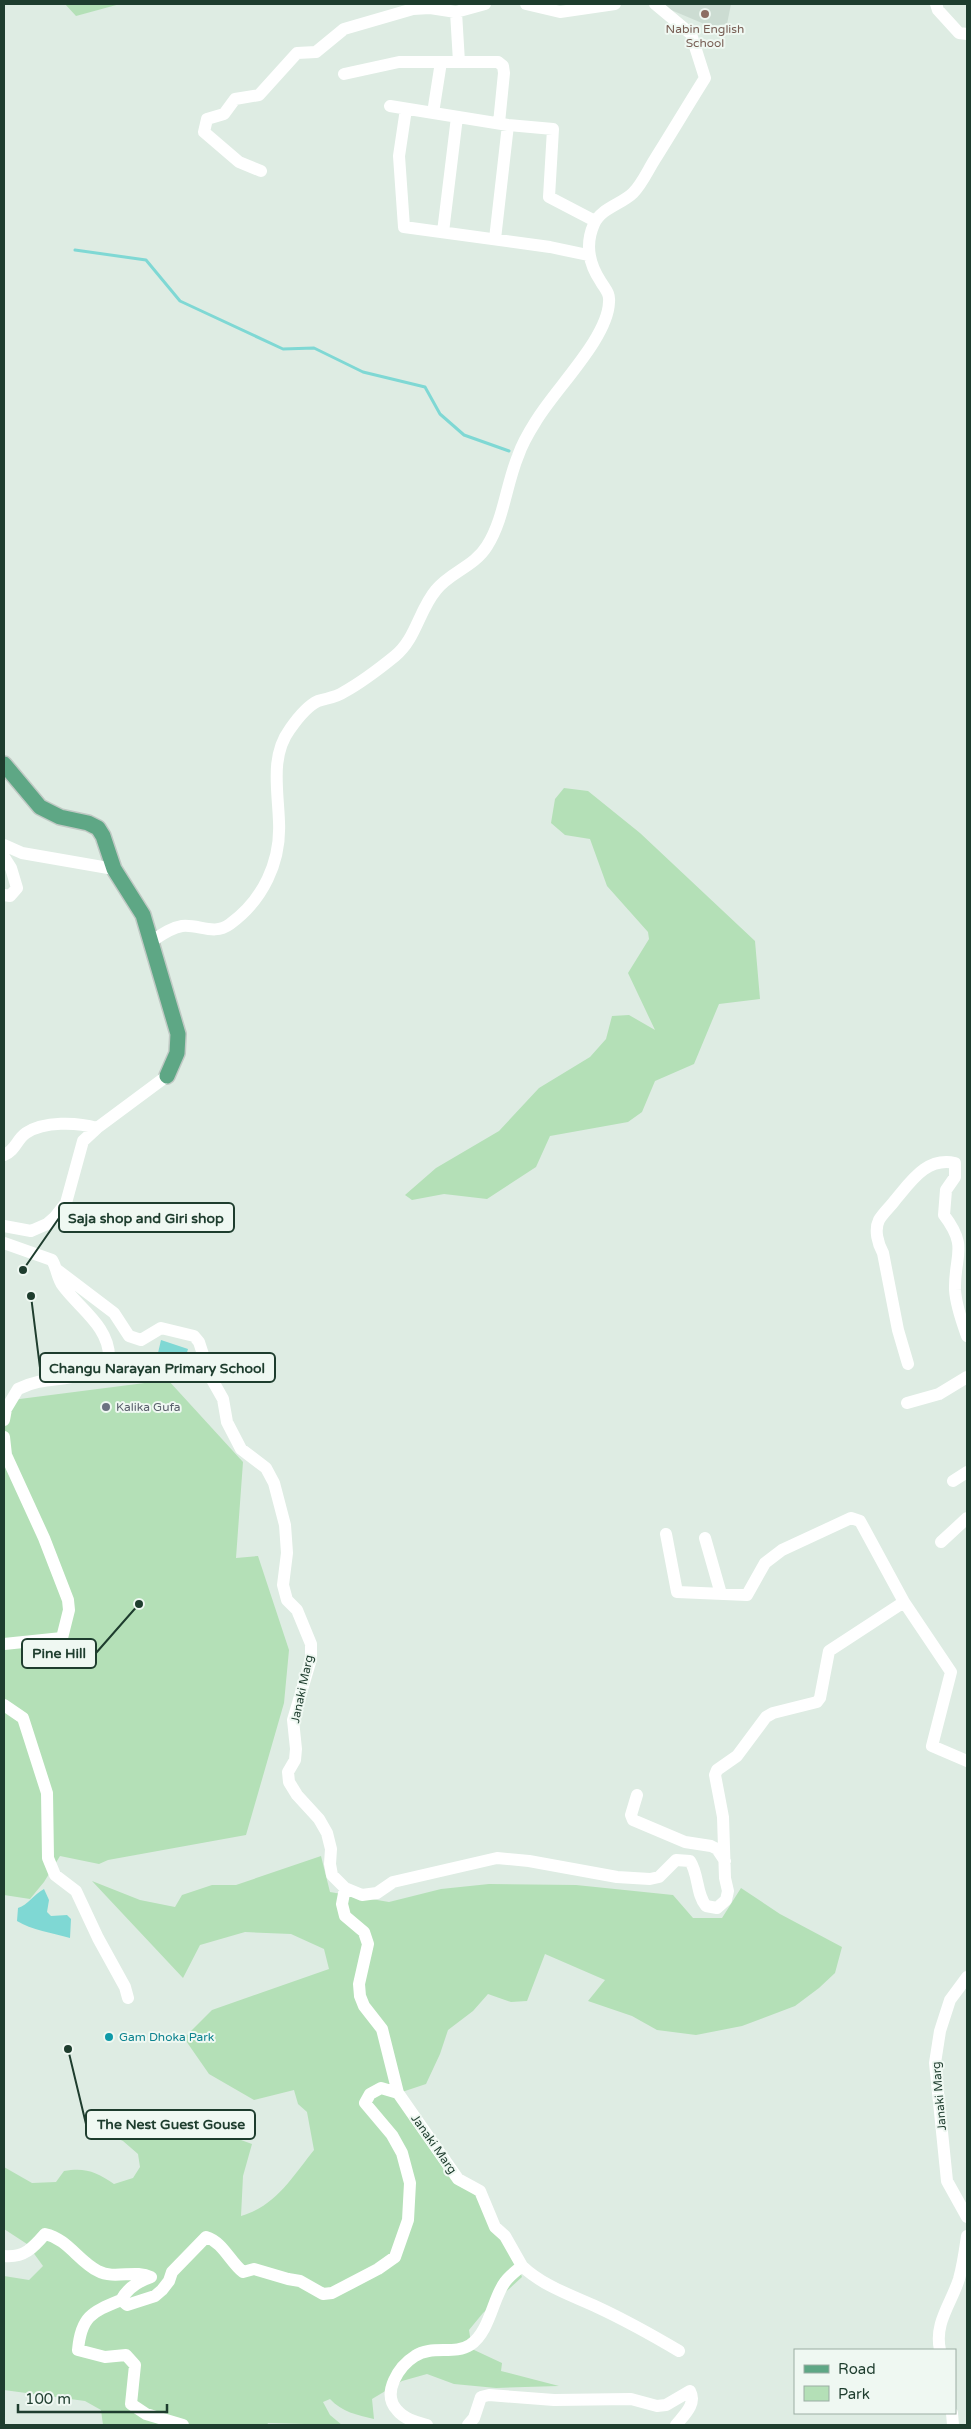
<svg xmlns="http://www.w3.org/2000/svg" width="971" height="2429" viewBox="0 0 971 2429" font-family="'Varela Round',sans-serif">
	<rect width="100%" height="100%" fill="#deece3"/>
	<path fill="#ccdcd2" d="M657 4H731L727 24 709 26Z"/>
	<path fill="#b4e0b7" d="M65 4H120L76 16Z
		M564 788 588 791 640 833 755 941 760 999 719 1004 694 1064 655 1081 642 1112 628 1122 550 1136 536 1167 487 1199 444 1194 412 1200 405 1195 436 1168 499 1131 539 1088 590 1057 606 1039 612 1016 629 1015 655 1030 628 973 649 939 648 932 607 886 590 839 565 835 551 823 555 799Z
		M168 1380 243 1462 236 1558 258 1556 289 1650 284 1703 246 1835 108 1860 99 1864 60 1856 44 1882 30 1899 4 1895V1401Z
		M321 1856 330 1892 389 1902 441 1889 489 1884 576 1885 673 1895 693 1918H722L741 1888 780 1914 842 1947 835 1973 819 1988 795 2006 742 2026 696 2035 657 2030 632 2016 588 2001 605 1980 545 1954 527 2001 511 2002 488 1994 473 2011 448 2030 440 2054 426 2084 399 2093 458 2179 477 2197 511 2249 522 2277 483 2313 469 2330 472 2349 502 2363 501 2371 559 2386 496 2388 454 2384 427 2374 402 2381 372 2399 374 2419C357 2415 342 2412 330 2399L323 2402 330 2415 342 2425 268 2423 267 2425H103L101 2410 85 2401 4 2390V2276L29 2280 43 2266 27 2244 4 2229V2167L32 2183 56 2182 64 2171C85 2167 97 2172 114 2184L133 2178 140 2167 138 2154 123 2141 97 2129 148 2110 171 2120 190 2139 230 2136 252 2144 243 2176 241 2216C276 2206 293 2176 314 2150L307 2112 298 2104 294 2090 254 2100 209 2074 184 2038 212 2010 329 1969 324 1949 291 1934 245 1932 200 1945 183 1978 92 1881 140 1900 175 1907 182 1895 212 1885H236Z"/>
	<path fill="#7fd8d4" d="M161 1340 188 1349 180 1376 155 1366Z
		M44 1889 49 1900 47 1912 51 1916 67 1915 71 1919 70 1938C53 1933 31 1930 17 1921L18 1908C28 1905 34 1894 44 1889Z"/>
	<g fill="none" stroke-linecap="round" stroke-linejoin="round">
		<path stroke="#7fd8d4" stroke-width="3" d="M75 250 146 260 180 301 283 349 314 348 363 372 425 387 440 414 464 435 509 451"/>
		<defs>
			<path id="major" d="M4 764 40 807 60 817 88 823 98 828 103 836 114 869 143 915 178 1034 177 1053 167 1076"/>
		</defs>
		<use href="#major" stroke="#c0c9c4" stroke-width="18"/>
		<path stroke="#fff" stroke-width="12" d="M526 4 560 12 615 4
			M936 4 938 10 959 33 967 34
			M456 12 459 62
			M344 74 399 62H498L503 66 504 73 499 123
			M390 106 508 125 553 129 549 197 595 221
			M406 109 399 156 404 227 550 247 588 255
			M433 113 441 62
			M261 171 239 162 204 132 207 119 224 114 235 99 259 95 297 53 316 52 344 29 413 9 430 8 456 12 485 4
			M443 232 457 117
			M495 239 508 125
			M4 845 22 853 114 869
			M4 857 11 868 17 888 10 896 4 895
			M152 941C161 935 170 928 182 926 199 924 214 936 230 924 263 900 281 862 279 822 278 790 270 756 290 729 297 719 307 706 318 701 327 698 335 698 344 692 362 682 379 669 395 656 416 639 419 610 436 590 450 572 474 567 487 546 504 519 506 485 518 456 522 444 529 432 536 421 555 389 608 338 609 302 610 293 605 289 601 282 589 264 585 244 594 224 601 208 622 204 633 193 642 184 648 170 655 159 672 132 688 105 705 78L691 34 655 4
			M4 1155C15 1151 17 1139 26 1133 44 1121 77 1122 97 1128
			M4 1226 31 1231 47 1224 55 1217 66 1203 83 1141 97 1128 167 1076
			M4 1243 52 1260C57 1268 57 1278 63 1286 79 1308 110 1327 109 1358 75 1388 53 1372 18 1389L6 1409 4 1420
			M56 1269 114 1313 129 1336 141 1340 161 1328 194 1336 199 1342 210 1376 223 1399 227 1422 241 1449 266 1468 274 1483 285 1525 287 1553 283 1585 287 1600 297 1610 311 1644V1659L293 1720 296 1749 295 1760 288 1772 289 1782 297 1795 319 1819 327 1833 331 1849 330 1864 332 1875 345 1888 362 1895 377 1893 393 1882 497 1858 529 1861 617 1877 650 1879 659 1877 676 1860 690 1861C699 1875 696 1894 706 1906L717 1908 726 1900 728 1891 725 1878 723 1817 715 1775 717 1770 737 1756 766 1717 773 1713 817 1702 820 1698 829 1651 904 1602
			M908 1364 898 1330 883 1253C878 1244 874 1230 879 1220 883 1213 891 1206 896 1199 912 1180 927 1157 955 1163V1177L946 1190 944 1215C969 1248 954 1255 955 1290 956 1306 962 1322 967 1336
			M907 1403 939 1394 967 1377
			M4 1437 6 1455 44 1538 68 1600 69 1610 62 1638 4 1644
			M953 1481 967 1472
			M666 1534 677 1592 747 1595 765 1563 782 1550 851 1518 860 1521 904 1602 951 1672 932 1746 967 1761
			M705 1538 721 1594
			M941 1542 967 1518
			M4 1705 23 1718 47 1793 48 1858 55 1875 76 1891 98 1938 125 1987 128 1998
			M637 1795 631 1815 633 1820 685 1842 711 1846 717 1849 725 1861
			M345 1888 342 1904 345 1916 364 1932 368 1944 359 1984 360 1996 364 2006 382 2029 398 2093 458 2179 480 2191 495 2227 505 2236 522 2266C516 2271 509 2276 505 2282 493 2297 490 2332 470 2345 455 2355 431 2345 415 2356 399 2366 381 2393 397 2410 404 2419 416 2422 427 2425
			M967 1977 950 2000 940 2031 935 2063 947 2181 967 2217
			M4 2256C24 2258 33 2248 45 2234 68 2239 78 2261 98 2271 115 2280 135 2269 151 2277 139 2281 127 2289 121 2300L127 2305 155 2296 162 2290 169 2281 172 2272 206 2237C223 2242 230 2262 243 2272L254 2269 288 2279 300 2281 323 2294 332 2293 378 2269 395 2257 408 2220 410 2183 402 2153 392 2135 365 2103 370 2094 381 2088 398 2093
			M522 2266C543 2286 571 2295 597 2307 625 2320 652 2335 679 2351
			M121 2300C92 2312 81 2316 78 2350L105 2357 126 2355 135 2365 131 2404 146 2414 183 2425
			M940 2350C934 2323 951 2304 959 2279 963 2265 965 2250 967 2236
			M952 2413 953 2425
			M468 2425 474 2418 481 2397 489 2395 554 2400 631 2399 657 2406 666 2405 690 2391C697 2404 684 2415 676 2425"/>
		<use href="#major" stroke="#5ea785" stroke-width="15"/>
	</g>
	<circle fill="#8d6e63" stroke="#eff8f2" stroke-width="2" cx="705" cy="14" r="5"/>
	<circle fill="#6b7280" stroke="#eff8f2" stroke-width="2" cx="106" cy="1407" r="5"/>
	<circle fill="#0f9aa8" stroke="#eff8f2" stroke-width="2" cx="109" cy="2037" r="5"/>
	<g text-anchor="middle" stroke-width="4" stroke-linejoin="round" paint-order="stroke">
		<g font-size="12" fill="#785e54" stroke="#eff8f2">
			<text x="705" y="33">Nabin English<tspan x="705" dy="14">School</tspan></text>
		</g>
		<g font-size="12" fill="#5b616d" stroke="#eff8f2" text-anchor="start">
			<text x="116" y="1411">Kalika Gufa</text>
		</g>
		<g font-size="12" fill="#1e3d2e" stroke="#eff8f2">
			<text transform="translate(302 1689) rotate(-78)" y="4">Janaki Marg</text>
			<text transform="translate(939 2096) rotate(-95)" y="4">Janaki Marg</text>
			<text transform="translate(434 2144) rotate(55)" y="4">Janaki Marg</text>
		</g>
		<g font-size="12" fill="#0d838f" stroke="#eff8f2" text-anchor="start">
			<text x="119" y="2041">Gam Dhoka Park</text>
		</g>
	</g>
	<path fill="none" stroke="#1e3d2e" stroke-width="2" d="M23 1270L59 1218M31 1296L40 1368M139 1604L96 1653M68 2049L86 2124"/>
	<g fill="#1e3d2e" stroke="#eff8f2" stroke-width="2">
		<circle cx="23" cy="1270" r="5"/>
		<circle cx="31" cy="1296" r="5"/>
		<circle cx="139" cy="1604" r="5"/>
		<circle cx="68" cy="2049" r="5"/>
	</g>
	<g fill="#eff8f2" stroke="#1e3d2e" stroke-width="2">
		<rect x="59" y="1203" width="175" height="29" rx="5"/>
		<rect x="40" y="1353" width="235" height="29" rx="5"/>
		<rect x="22" y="1639" width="74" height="29" rx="5"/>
		<rect x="86" y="2110" width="169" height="29" rx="5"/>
	</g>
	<g font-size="14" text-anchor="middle" font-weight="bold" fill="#1e3d2e">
		<text x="146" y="1223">Saja shop and Giri shop</text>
		<text x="157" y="1373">Changu Narayan Primary School</text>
		<text x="59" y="1658">Pine Hill</text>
		<text x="171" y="2129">The Nest Guest Gouse</text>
	</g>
	<rect width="971" height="2429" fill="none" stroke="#1e3d2e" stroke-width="10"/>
	<rect x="794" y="2349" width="162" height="65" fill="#eff8f2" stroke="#9bada4"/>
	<rect x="804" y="2365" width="25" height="8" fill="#5ea785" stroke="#9bada4"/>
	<text x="838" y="2374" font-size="15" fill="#1e3d2e">Road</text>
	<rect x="804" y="2386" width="25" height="15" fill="#b4e0b7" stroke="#9bada4"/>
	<text x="838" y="2399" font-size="15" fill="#1e3d2e">Park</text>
	<path d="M18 2404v8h149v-8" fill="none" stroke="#1e3d2e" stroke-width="2.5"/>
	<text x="25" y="2404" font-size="15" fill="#1e3d2e" stroke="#eff8f2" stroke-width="4" paint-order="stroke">100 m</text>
</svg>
